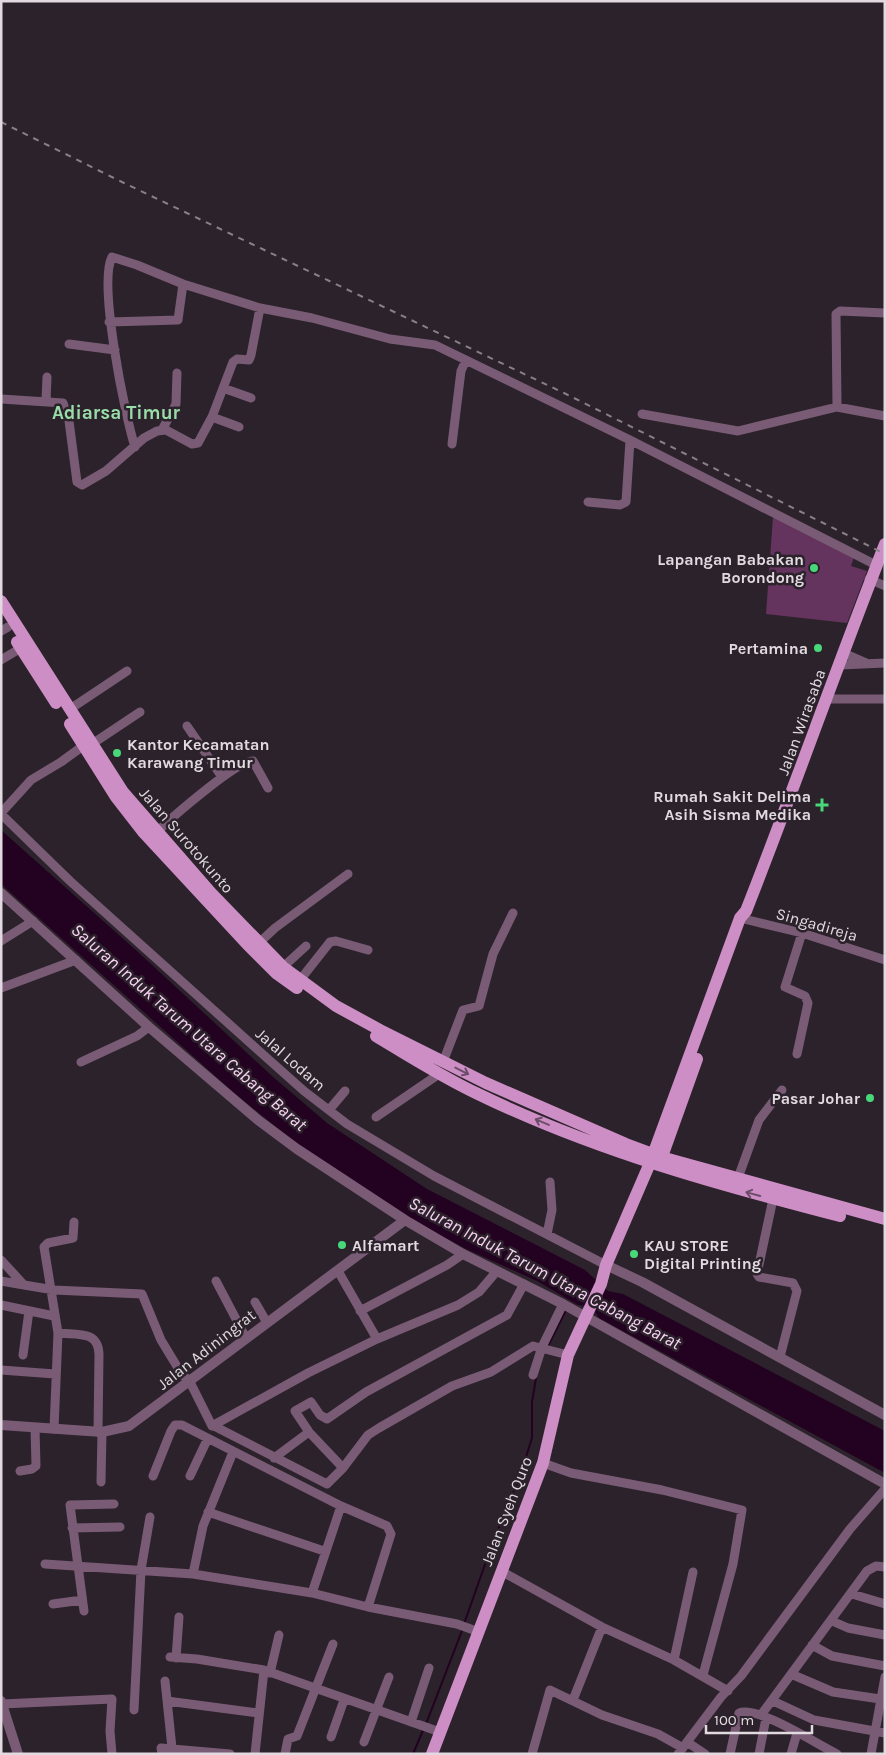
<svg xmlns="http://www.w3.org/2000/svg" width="886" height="1755" viewBox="0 0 886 1755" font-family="Karla,sans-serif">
	<rect width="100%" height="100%" fill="#2c222b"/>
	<path fill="#64345f" d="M773 517 854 557 851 566 867 571 847 623 766 614Z"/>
	<path fill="#230221" d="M1 830 138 952 272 1076 327 1123 427 1189 585 1270 608 1291 623 1294 885 1431V1473L599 1318C595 1310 587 1305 578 1305L537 1281 466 1249 406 1217 297 1144 233 1092 1 884Z"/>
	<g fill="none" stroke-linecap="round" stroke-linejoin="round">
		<path stroke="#230221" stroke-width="2" d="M548 1346 566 1310
			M464 1624 494 1539 519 1479 532 1438V1402L536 1378
			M426 1724 463 1628
			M413 1754 424 1728"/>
		<path stroke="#795b75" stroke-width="9" d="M109 322 178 320 183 284
			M69 344 115 350
			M223 388 251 398
			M1 399 63 403 69 421 77 482 82 485 106 471 144 438 157 431 166 430 192 444 198 443 212 417 233 362 237 359 249 360 251 355 260 308
			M46 401 47 377
			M837 407 836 314 840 311 885 313
			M642 414 738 431 837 407 885 416
			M212 417 239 427
			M162 430 176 404 177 373
			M452 444 461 371 466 360
			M135 447C125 416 98 283 112 257L137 265 183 284 260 308 312 318 390 339 435 345 630 440 876 565
			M588 502 620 505 626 502 630 440
			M869 579 885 586
			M1 631 8 627
			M843 653 866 663
			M1 660 21 648
			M840 665 885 663
			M826 699H885
			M70 709 127 671
			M187 726 222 777
			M92 744 140 712
			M1 813 31 780 61 762 83 746
			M1 814 70 881 258 1050 304 1091 347 1124 434 1176 606 1265
			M157 832C170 819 240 758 253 761L268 788
			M740 918 802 933 885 960
			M1 941 33 921
			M260 942 275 928 348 874
			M283 967 306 946
			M300 980 330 942 336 941 368 950
			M1 988 76 960
			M797 1054 808 1003 805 996 785 987 802 933
			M81 1062 137 1036 149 1027
			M443 1062 463 1010 479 1006 493 954 513 913
			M329 1110 345 1091
			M376 1117 439 1074
			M738 1178 759 1120 782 1090
			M773 1199 757 1274 759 1277 793 1283 797 1291 780 1357
			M547 1234 552 1210 550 1182
			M1 1260 24 1285 54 1290 142 1294 161 1340 181 1373 190 1382 212 1426
			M338 1271 377 1339
			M1 1281 24 1285
			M216 1281 246 1338
			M255 1302 266 1321
			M1 1305 54 1316
			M360 1311 447 1265 463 1254
			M58 1333C77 1335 98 1330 99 1354L98 1432
			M23 1355 29 1311
			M1 1370 55 1374
			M533 1375 542 1347 563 1304
			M212 1426 216 1427 327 1484 343 1468 368 1435 379 1428 452 1386 491 1372 533 1346 568 1355
			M212 1426 308 1373 377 1339 458 1305 479 1292 496 1272
			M54 1429 58 1333 44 1247 48 1243 73 1238 74 1222
			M274 1458 309 1432
			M543 1463 571 1473 662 1490 742 1510 733 1564 703 1675
			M343 1468 309 1432 295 1411 311 1402 320 1415 327 1419 366 1392 507 1315 524 1284
			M20 1471 32 1469 36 1466 35 1428
			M153 1476 171 1431 175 1425H182L341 1506 387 1526 391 1534 368 1607
			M190 1476 208 1438
			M101 1482 102 1432
			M208 1512 324 1551
			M72 1528 120 1527
			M45 1564 193 1574 312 1593 368 1607 457 1624 479 1632
			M501 1571 602 1627 674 1660 728 1691
			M193 1574 203 1526 233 1452
			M312 1593 341 1506
			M852 1594 885 1604
			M53 1604 82 1600
			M84 1611 70 1505 114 1504
			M832 1621 848 1628 885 1635
			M812 1645 832 1656 885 1666
			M170 1657 197 1659 264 1670 440 1732
			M176 1658 179 1617
			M674 1660 693 1572
			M270 1673 279 1635
			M791 1674 833 1692 880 1699
			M165 1681 172 1748
			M573 1700 602 1627
			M167 1701 258 1713
			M773 1701 814 1720 885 1733
			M2 1704 112 1699 110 1731 112 1754
			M134 1710 141 1570 150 1517
			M761 1715 867 1571 876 1566 885 1567
			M411 1722 429 1668
			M331 1737 344 1700
			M364 1742 389 1677
			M687 1742 705 1754
			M162 1754 161 1748 230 1754
			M255 1754 264 1670
			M285 1754 288 1739 297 1736 333 1644
			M532 1754 550 1690 602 1715 658 1734 683 1748
			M678 1754 721 1697 741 1676 850 1529 885 1489
			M730 1754 739 1713C757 1705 818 1745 837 1754
			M759 1754 766 1718
			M791 1754 797 1733
			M871 1754 885 1677"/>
		<path stroke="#795b75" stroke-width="10" d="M1 893 149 1027 258 1120 297 1149 405 1220 463 1254 563 1304 885 1484
			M606 1265 642 1282 885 1415
			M1 1425 102 1432 129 1426 405 1220
			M1 1701 18 1754"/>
		<path stroke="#cd8ec5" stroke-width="12" d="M1 601 123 792 211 893 283 967 336 1006 380 1030 486 1083 626 1144 661 1157 885 1219
			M17 642 56 703
			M70 724 116 797 144 833 247 944 276 973 297 988
			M376 1036C409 1056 442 1077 478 1094 593 1150 716 1184 840 1216
			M659 1165 697 1059
			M432 1754 543 1463 568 1355 601 1284 606 1265 650 1163 740 918 746 911C794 789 837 666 885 544"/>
		<path stroke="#888087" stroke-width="2" stroke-dasharray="6 6" stroke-linecap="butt" d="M1 122 124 183 564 393 885 554"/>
	</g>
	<defs><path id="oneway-shaft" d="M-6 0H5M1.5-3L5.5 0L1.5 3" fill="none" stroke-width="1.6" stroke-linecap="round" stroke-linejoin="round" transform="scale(1.25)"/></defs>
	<g stroke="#6c4d69">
		<use href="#oneway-shaft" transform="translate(462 1071) rotate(27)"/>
		<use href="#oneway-shaft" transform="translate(542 1122) rotate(-157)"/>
		<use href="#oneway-shaft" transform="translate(753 1194) rotate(-165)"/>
	</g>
	<g fill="#48d779" stroke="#2c222b" stroke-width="2">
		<circle cx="814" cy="568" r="5"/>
		<circle cx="818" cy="648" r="5"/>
		<circle cx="117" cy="753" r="5"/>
		<path d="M819.5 797.5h5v5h5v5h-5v5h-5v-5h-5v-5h5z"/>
		<circle cx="870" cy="1098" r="5"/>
		<circle cx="342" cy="1245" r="5"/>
		<circle cx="634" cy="1254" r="5"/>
	</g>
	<g text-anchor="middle" stroke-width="5" stroke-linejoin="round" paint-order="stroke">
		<g font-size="16" font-weight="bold" fill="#e1dae0" stroke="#2c222b" text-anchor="end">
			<text x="804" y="565">Lapangan Babakan<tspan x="804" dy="18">Borondong</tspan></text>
			<text x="808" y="654">Pertamina</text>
			<text x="127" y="750" text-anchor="start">Kantor Kecamatan<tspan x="127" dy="18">Karawang Timur</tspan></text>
			<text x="811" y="802">Rumah Sakit Delima<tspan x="811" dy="18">Asih Sisma Medika</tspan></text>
			<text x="860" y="1104">Pasar Johar</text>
			<text x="352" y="1251" text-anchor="start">Alfamart</text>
			<text x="644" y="1251" text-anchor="start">KAU STORE<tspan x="644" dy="18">Digital Printing</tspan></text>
		</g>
		<g font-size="16" fill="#e1dae0" stroke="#2c222b">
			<text transform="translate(801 722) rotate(-70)" y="6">Jalan Wirasaba</text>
			<text transform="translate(187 840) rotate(49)" y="6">Jalan Surotokunto</text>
			<text transform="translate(817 924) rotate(16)" y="6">Singadireja</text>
			<text transform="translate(291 1059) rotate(41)" y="6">Jalal Lodam</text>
			<text transform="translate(206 1349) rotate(-38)" y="6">Jalan Adiningrat</text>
			<text transform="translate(506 1511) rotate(-69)" y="6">Jalan Syeh Quro</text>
		</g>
		<g font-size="18" font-style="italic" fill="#f9d2f4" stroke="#2c222b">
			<text transform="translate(189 1027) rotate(41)" y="6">Saluran Induk Tarum Utara Cabang Barat</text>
			<text transform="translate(545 1273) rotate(28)" y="6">Saluran Induk Tarum Utara Cabang Barat</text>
		</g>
		<g font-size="19" font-weight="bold" fill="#99dda9" stroke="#2c222b">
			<text x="116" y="419">Adiarsa Timur</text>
		</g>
	</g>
	<rect width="886" height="1755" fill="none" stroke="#e1dae0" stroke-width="5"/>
	<path d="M706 1725v8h106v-8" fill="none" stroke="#e1dae0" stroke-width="2.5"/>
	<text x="714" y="1725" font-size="15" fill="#e1dae0" stroke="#2c222b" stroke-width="4" paint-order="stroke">100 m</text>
</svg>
